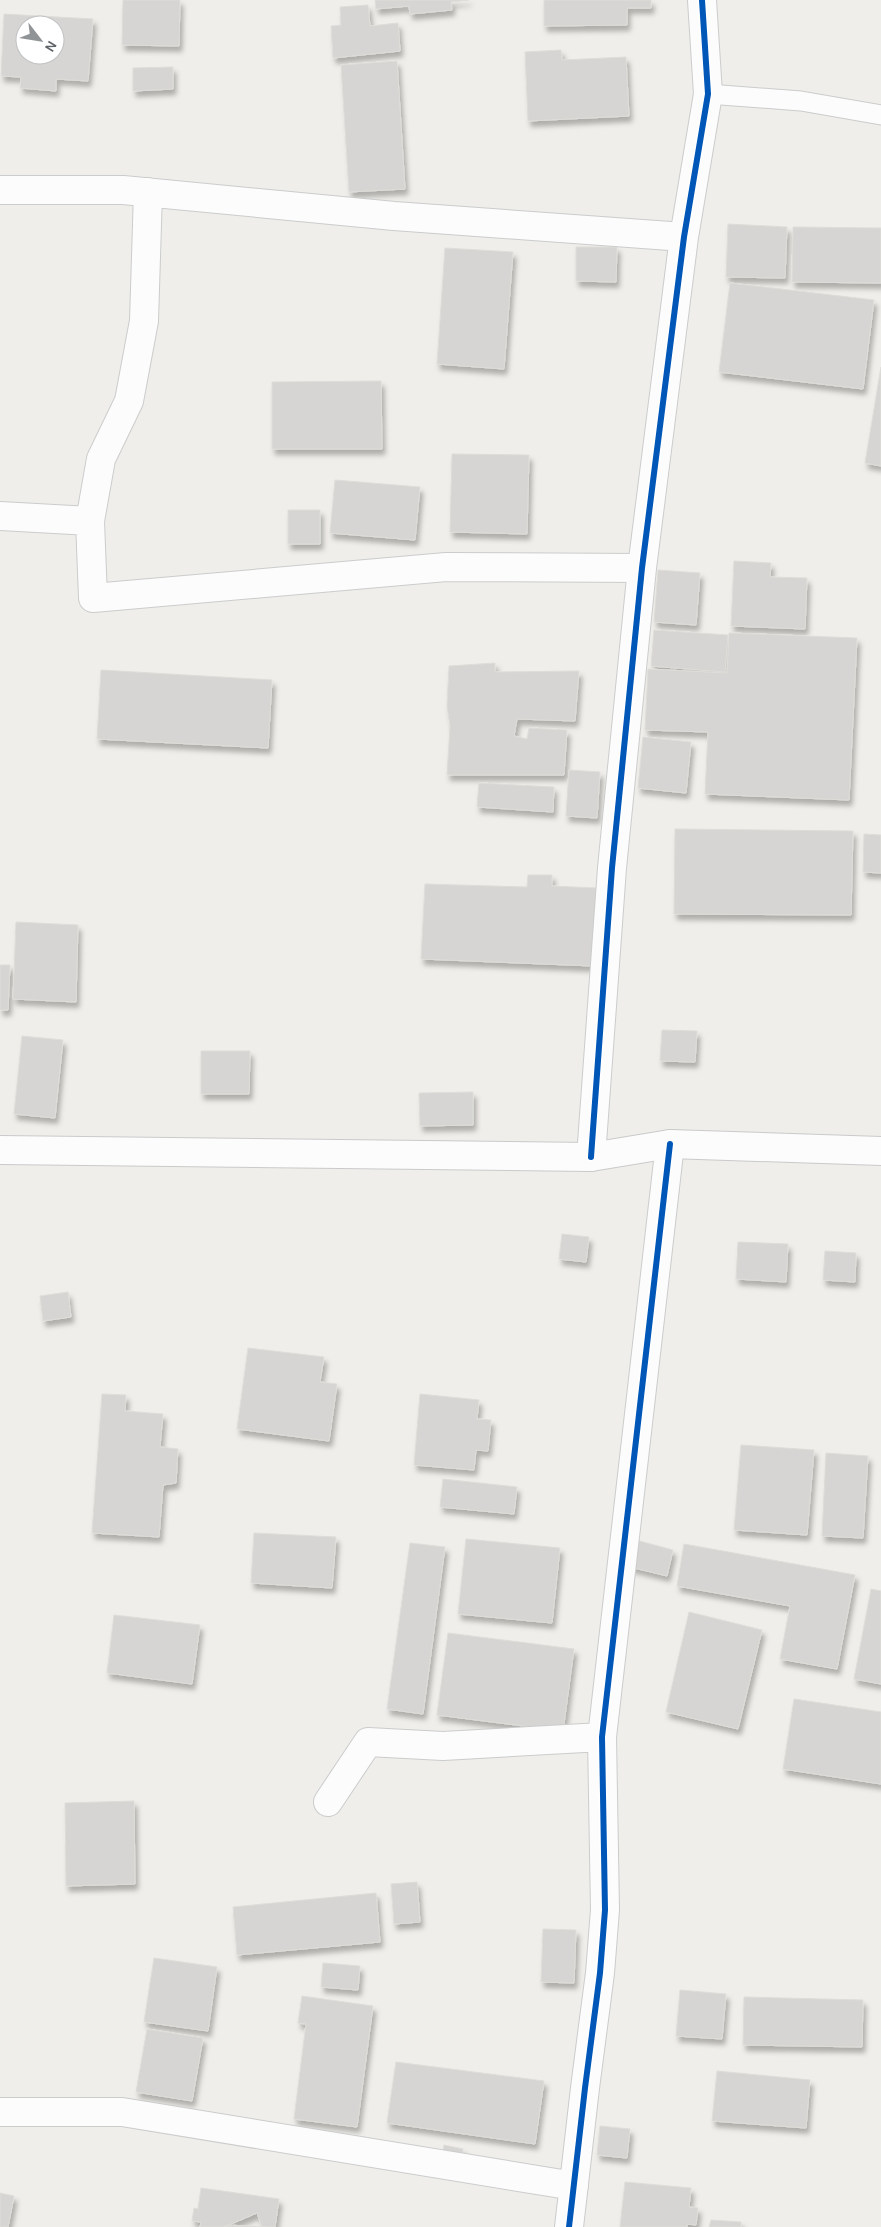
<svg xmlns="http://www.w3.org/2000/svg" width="881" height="2227" viewBox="0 0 881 2227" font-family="Karla,sans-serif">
	<defs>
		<filter id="shadow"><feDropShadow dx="3" dy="5.5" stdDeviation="2.5" flood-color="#0004"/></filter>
	</defs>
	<rect width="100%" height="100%" fill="#efeeea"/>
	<path fill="#d6d5d3" stroke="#deddd9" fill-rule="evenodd" filter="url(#shadow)" d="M123 0H180L179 46 122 45Z
		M375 0H469L451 2 452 10 410 14 409 6 376 9Z
		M544 0H651V8H627V25L544 26Z
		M368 5 370 26 398 23 400 51 333 58 331 26 341 25 340 7Z
		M4 14 93 19 88 81 56 79V91L20 88 21 77 1 76ZM25 25H55V55H25Z
		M561 50 562 60 626 57 629 116 528 121 525 52Z
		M397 61 405 189 349 192 341 65Z
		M173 67V89L133 91V68Z
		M728 224 787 227 785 278 726 277Z
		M793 227 881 228V283L792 282Z
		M576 247H617L616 282 576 281Z
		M445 248 513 252 504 369 437 364Z
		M730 283 874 300 863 389 719 372Z
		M881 367V466L865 463Z
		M381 381 382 449H272V382Z
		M452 454 529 455 527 534 450 532Z
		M335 480 420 487 415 540 330 533Z
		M288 510H320V544H288Z
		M734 561 771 563 770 577 807 578 805 629 731 626Z
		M658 570 700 573 696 625 654 622Z
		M654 630 728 635 725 672 651 666Z
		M729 633 857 638 849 800 705 794 708 732 645 730 648 669 727 673Z
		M495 663V672L579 671 575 721 517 719 514 736 527 739 529 728 567 730 564 775H447L450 726 447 706 449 666Z
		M101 670 272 680 268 748 97 739Z
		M643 737 691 742 686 793 638 788Z
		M569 770 600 772 597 818 566 816Z
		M479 783 554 787 553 812 477 807Z
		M675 829 853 831 851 915 674 914Z
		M864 834 881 835V873L863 872Z
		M528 875H552V886L596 888 593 966 421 959 425 884 527 887Z
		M16 922 78 925 76 1002 13 999Z
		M0 965H10L8 1010H0Z
		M662 1030 697 1031 695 1062 660 1061Z
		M22 1036 63 1040 55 1118 14 1114Z
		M201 1051H250L249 1094H201Z
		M473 1092V1125L420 1126 419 1093Z
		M562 1234 589 1237 586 1262 559 1259Z
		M738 1242 788 1244 786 1282 736 1279Z
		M825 1251 856 1253 855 1282 823 1280Z
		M68 1292 71 1317 43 1321 40 1296Z
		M248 1348 324 1357 320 1382 337 1384 329 1441 237 1429Z
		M102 1394 126 1395 125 1411 163 1414 160 1447 178 1449 176 1483 163 1485 159 1537 92 1533Z
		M420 1394 479 1400 477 1419 491 1420 488 1451 476 1450 474 1470 414 1465Z
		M741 1445 814 1450 807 1535 734 1530Z
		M826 1453 868 1456 863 1538 822 1536Z
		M443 1479 517 1487 514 1514 440 1507Z
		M254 1533 336 1537 332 1588 251 1583Z
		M466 1539 560 1548 552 1623 458 1614Z
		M632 1539 673 1550 667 1576 626 1566Z
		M410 1543 445 1547 423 1714 387 1709Z
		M684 1544 855 1575 837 1669 780 1659 790 1606 677 1586Z
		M871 1589 881 1591V1684L854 1679Z
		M689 1612 762 1630 738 1729 666 1712Z
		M114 1615 200 1625 192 1684 107 1673Z
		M448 1633 574 1649 563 1731 437 1715Z
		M794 1699 881 1712V1784L783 1769Z
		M134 1801 135 1884 66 1886 65 1803Z
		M417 1882 420 1922 394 1924 391 1884Z
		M376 1893 380 1942 237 1955 233 1907Z
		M543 1929 576 1930 574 1983 541 1982Z
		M154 1958 217 1967 208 2031 144 2022Z
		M323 1963 360 1966 358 1990 321 1987Z
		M680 1990 726 1994 722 2039 676 2036Z
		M302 1996 373 2006 357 2127 294 2119 306 2024 298 2023Z
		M744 1997 863 2000 862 2047 743 2045Z
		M147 2029 203 2038 192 2101 136 2092Z
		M396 2062 544 2081 535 2144 387 2123Z
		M717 2071 810 2080 806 2128 712 2121Z
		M600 2126 630 2129 627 2158 597 2155Z
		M444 2145 463 2149 460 2162 442 2157Z
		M625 2182 691 2188 689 2207 698 2208 696 2225 687 2224V2227H620Z
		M201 2188 279 2199 275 2227 225 2225V2227H200L201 2222 192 2221 194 2208 198 2209Z
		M0 2193 14 2196 8 2227H0Z
		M257 2213 262 2227H224Z
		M711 2220 741 2222V2227H709Z"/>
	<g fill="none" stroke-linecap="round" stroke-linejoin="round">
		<defs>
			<path id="service" d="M708 94 801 101 881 115"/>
			<path id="minor" d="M0 190H123L394 216 684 237
				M0 516 90 521 93 598 446 567 642 568
				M90 521 101 459 129 401 144 321 148 192
				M591 1157 612 868 642 568 684 237 708 94 702 0
				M328 1802 368 1742 443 1746 602 1737
				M0 2112H122L574 2186
				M569 2227 585 2088 600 1973 605 1910 602 1737 670 1144"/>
			<path id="secondary" d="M0 1150 591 1157 670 1144 881 1151"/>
		</defs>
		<use href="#service" stroke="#cbcccc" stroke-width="21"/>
		<use href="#minor" stroke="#cbcccc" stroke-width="30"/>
		<use href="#secondary" stroke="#cacacb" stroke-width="30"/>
		<use href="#service" stroke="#fdfcfc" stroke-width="19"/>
		<use href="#minor" stroke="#fdfcfc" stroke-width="28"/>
		<use href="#secondary" stroke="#fdfcfc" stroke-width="28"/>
		<defs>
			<path id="cycleway" d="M591 1157 612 868 642 568 684 237 708 94 702 0
				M569 2227 585 2088 600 1973 605 1910 602 1737 670 1144"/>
		</defs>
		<use href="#cycleway" stroke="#fff" stroke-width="9"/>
		<use href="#cycleway" stroke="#0057b8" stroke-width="6"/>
	</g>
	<g transform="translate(40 40) rotate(121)"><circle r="24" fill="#ffffff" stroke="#bfc1c3"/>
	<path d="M0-4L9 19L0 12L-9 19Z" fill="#919496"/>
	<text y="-8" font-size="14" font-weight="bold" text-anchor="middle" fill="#5f6368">N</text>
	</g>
</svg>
